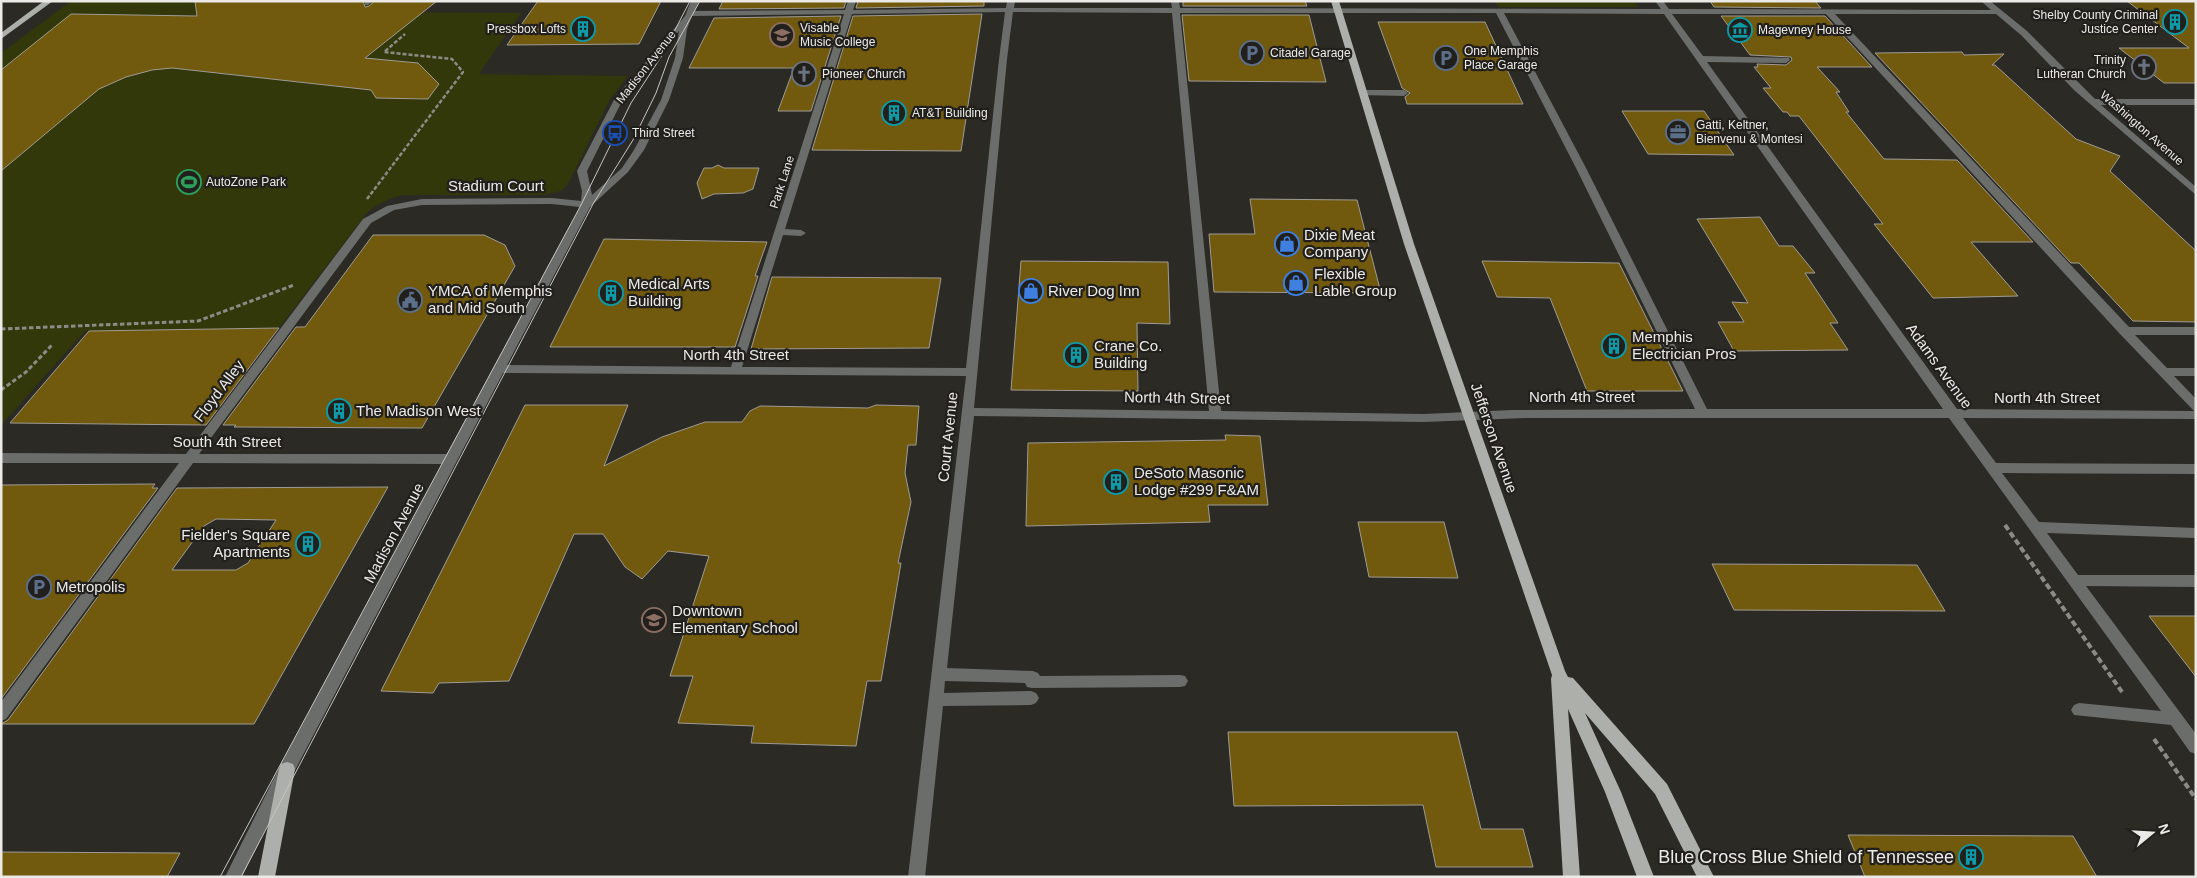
<svg xmlns="http://www.w3.org/2000/svg" width="2197" height="878" viewBox="0 0 2197 878" font-family="Arial,sans-serif">
	<rect width="100%" height="100%" fill="#2c2a25"/>
	<path fill="#323809" d="M71 1C185 1 299 5 413 2L404 12 521 13 479 74 628 76 610 99 568 184 561 191 544 195H403C388 199 376 204 366 214L279 328 85 331 1 425V53Z
		M1495 1H1634L1638 7H1498Z"/>
	<path fill="#71590d" stroke="#9e9c96" fill-rule="evenodd" d="M195 1H363L365 7 369 6 375 1H437L365 58 418 63 439 84 428 99 376 98 371 90 172 68 152 70 126 77 99 89 1 171V70L71 14 197 16Z
		M538 1H661L639 44 507 45Z
		M723 1H846L844 8 719 9Z
		M858 1H984V6L856 8Z
		M1183 1H1305L1307 6H1183Z
		M1710 1H1815L1821 8 1714 7Z
		M2127 1H2196V83H2164L2119 48H2189Z
		M982 14 961 151 812 150 853 16Z
		M1182 15H1309L1326 82 1189 81Z
		M841 16 811 111H778L794 68H689L714 18Z
		M1721 16H1825L1872 67H1817L1840 92H1836L1849 112H1846L1884 159 1957 160 2033 242H1971L2018 296 1933 298 1874 224H1883L1799 116H1790L1787 112H1783L1763 88H1771L1754 67H1758L1757 64 1786 65 1792 60 1791 57 1750 55Z
		M1378 22H1485L1523 104H1407L1405 97 1410 93 1402 88Z
		M1962 52 1964 55 2004 54 1992 65H1995L2076 139 2120 156 2110 171 2196 251V322L2133 321 2079 263H2071L1875 53Z
		M1622 111H1704L1734 155 1648 154Z
		M718 165 724 168H759L753 189 743 193 714 194 702 199 697 183 704 168H712Z
		M1250 199 1357 200 1381 293 1214 292 1209 234H1255Z
		M1760 217 1779 246H1793L1815 273H1805L1838 323H1830L1848 350 1734 351 1718 322H1744L1732 302 1748 303 1697 219Z
		M373 235H484L505 245 515 266 422 428 234 427 236 425H223L296 327H305Z
		M604 239 767 242 755 276H758L735 347H550Z
		M1021 261 1168 262 1170 324 1137 323 1138 391 1011 390Z
		M1482 261 1619 263 1683 391H1587L1550 298 1497 297Z
		M772 277 941 278 929 348 751 349Z
		M279 328 206 425 10 423 89 331Z
		M525 405H628L604 466 662 437 705 422H742L750 411 760 406 868 408 876 405 919 406 916 445H908L905 473 911 502 898 563H901L881 681H867L856 746 751 743 754 726 678 723 693 676H670L709 556 668 551 642 579 625 567 603 534H574L509 681 439 683 433 693 381 691Z
		M1225 435 1260 436 1268 505H1208L1210 522 1026 526 1028 443 1226 440Z
		M155 484 152 488H158L1 699V485Z
		M388 487 254 724H1L8 720 177 488ZM216 519 276 520 248 563 236 570H172L204 526Z
		M1358 522H1444L1458 578 1369 577Z
		M1712 564 1917 565 1945 611 1734 610Z
		M2149 616H2196V677Z
		M1228 732H1457L1481 829H1523L1533 867H1436L1423 805 1234 806Z
		M1848 835 2073 836 2097 877H1865Z
		M1 852 180 853 167 877H1Z"/>
	<g fill="none" stroke-linecap="round" stroke-linejoin="round">
		<path stroke="#8d8b87" stroke-width="2.5" stroke-dasharray="4 2" stroke-linecap="butt" d="M367 199 463 72 452 59 384 52 405 34"/>
		<path stroke="#8d8b87" stroke-width="3" stroke-dasharray="4.5 2.5" stroke-linecap="butt" d="M1 329 198 321 294 285
			M1 390 26 372 52 345"/>
		<path stroke="#8d8b87" stroke-width="4" stroke-dasharray="6 3" stroke-linecap="butt" d="M2005 525 2122 692
			M2154 739 2196 799"/>
		<path fill="#6b6d6a" fill-rule="evenodd" d="M365 1H373L368 5H365Z
			M691 1H699L695 11 845 10 848 1H856L853 10 1006 8 1007 1H1015L1014 8H1172L1171 1H1179L1180 8 1661 9 1655 1H1663L1669 9 1991 10 1981 1H1990L2027 31 2095 99H2196V105H2101L2196 187V195L2075 91 2021 35 1996 14H1835L2129 327H2196V335H2135L2167 368H2196V376H2174L2196 399V419L1963 418 1996 463 2196 464V474L2002 473 2039 522 2196 528V538L2047 533 2078 575H2196V587L2086 586 2196 734V754L2190 752 2171 725 2074 715 2071 710 2074 705 2079 703 2161 711 1949 418H1525L1424 422 974 416 947 668 1033 671 1038 673 1040 676 1180 675 1185 676 1188 681 1185 686 1180 687 1032 688 1027 687 1025 683 945 681 944 693 1031 691 1036 693 1039 698 1036 703 1031 705 943 706 925 877H908L966 376 503 373 293 774 242 877H225L281 764 442 464 193 463 6 719 1 721V702L179 463H1V453L186 454 363 219 387 206 422 199 552 198 581 201 582 191 577 171 615 98 685 16ZM1005 12 999 59 966 368 742 367 783 235 801 236 806 233 801 230 785 229 852 14ZM1013 12 1172 13 1209 411 974 408 1007 59ZM1180 13H1496L1576 168 1695 409 1512 410 1424 414 1221 411ZM1504 13 1664 14 1943 409H1707L1586 168ZM844 14 731 367 507 365 590 207 628 172 644 150 669 100 683 58 687 29 692 16ZM1672 14H1826L2120 334 2194 411 1957 409 1707 62 1786 63 1790 60 1789 58 1703 56ZM679 31 675 58 661 100 634 150 622 168 592 195 587 171 622 101ZM552 204 580 207 447 454H199L371 223 394 210 422 205Z
			M1363 90H1404L1408 93 1404 96 1360 95V91Z"/>
		<path fill="#acafaa" fill-rule="evenodd" d="M44 1H53L1 39V33Z
			M1331 1H1339L1414 244 1565 671 1568 677 1573 678 1667 784 1714 877H1697L1655 794 1585 713 1621 792 1654 877H1637L1605 792 1568 709 1580 877H1563L1551 679 1552 675 1404 244Z
			M287 762 293 764 295 769 275 877H258L279 769 281 764Z"/>
		<path stroke="#c7c5c2" stroke-width="1" d="M220 877 581 205 631 103 661 57 690 1
			M241 877 593 204 633 140 656 93 669 57 700 1"/>
	</g>
	<defs>
		<symbol id="building-ring" viewBox="-11 -11 22 22"><circle r="9.5" fill="#22201c" stroke="#0f9aa8" stroke-width="1.5"/><path d="M-4-6H4V6H1V3H-1V6H-4ZM-2.5-4.3h1.7v1.8h-1.7ZM.8-4.3h1.7v1.8H.8ZM-2.5-1h1.7V.8h-1.7ZM.8-1h1.7V.8H.8Z" fill="#0f9aa8"/></symbol>
		<symbol id="museum-ring" viewBox="-11 -11 22 22"><circle r="9.5" fill="#22201c" stroke="#0f9aa8" stroke-width="1.5"/><path d="M0-6L6-3V-2H-6V-3ZM-5-1h2V3h-2ZM-1-1h2V3h-2ZM3-1h2V3H3ZM-6 4H6V6H-6Z" fill="#0f9aa8"/></symbol>
		<symbol id="university-ring" viewBox="-11 -11 22 22"><circle r="9.5" fill="#22201c" stroke="#8d6e63" stroke-width="1.5"/><path d="M0-5L7-2L0 1L-7-2ZM-4 1L0 2.5L4 1V4Q0 6-4 4Z" fill="#8d6e63"/></symbol>
		<symbol id="parking-ring" viewBox="-11 -11 22 22"><circle r="9.5" fill="#22201c" stroke="#5c6f8a" stroke-width="1.5"/><path d="M-3.5-5.5H1a3.5 3.5 0 0 1 0 7H-1V5.5H-3.5ZM-1-3.4V-.6H.8a1.4 1.4 0 0 0 0-2.8Z" fill="#5c6f8a"/></symbol>
		<symbol id="church-ring" viewBox="-11 -11 22 22"><circle r="9.5" fill="#22201c" stroke="#6b7280" stroke-width="1.5"/><path d="M-1.2-6h2.4v3.5h3.3v2.4h-3.3V6h-2.4V-.1h-3.3v-2.4h3.3Z" fill="#6b7280"/></symbol>
		<symbol id="office-ring" viewBox="-11 -11 22 22"><circle r="9.5" fill="#22201c" stroke="#5c6f8a" stroke-width="1.5"/><path d="M-6-3h4V-5.5h4V-3h4V5H-6ZM-1-4.5V-3h2v-1.5ZM-6 0V1H6V0Z" fill="#5c6f8a"/></symbol>
		<symbol id="bus-ring" viewBox="-11 -11 22 22"><circle r="9.5" fill="#22201c" stroke="#1a4fb4" stroke-width="1.5"/><path d="M-5-6H5V4H4V6H2V4H-2V6H-4V4H-5ZM-3.5-4V0h7V-4ZM-3.5 1.2v1.5H-2V1.2ZM2 1.2v1.5H3.5V1.2Z" fill="#1a4fb4"/></symbol>
		<symbol id="stadium-ring" viewBox="-11 -11 22 22"><circle r="9.5" fill="#22201c" stroke="#2e9e5b" stroke-width="1.5"/><path d="M0-5a6.5 5 0 1 0 0 10a6.5 5 0 1 0 0-10ZM-3.5-1.8h7v3.6h-7Z" fill="#2e9e5b"/></symbol>
		<symbol id="shop-ring" viewBox="-11 -11 22 22"><circle r="9.5" fill="#22201c" stroke="#3f7fe0" stroke-width="1.5"/><path d="M-5-2.5h2.3a2.7 3.5 0 0 1 5.4 0H5L5.5 6h-11ZM-1.5-2.5h3a1.5 2.3 0 0 0-3 0Z" fill="#3f7fe0"/></symbol>
		<symbol id="civic-ring" viewBox="-11 -11 22 22"><circle r="9.5" fill="#22201c" stroke="#5c6f8a" stroke-width="1.5"/><path d="M-.6-6.5H3V-4.5H.6V-3L4-1V1h2V6H-6V1h2V-1L-.6-3ZM-1.2 2.5V6h2.4V2.5Z" fill="#5c6f8a"/></symbol>
		<symbol id="school-ring" viewBox="-11 -11 22 22"><circle r="9.5" fill="#22201c" stroke="#8d6e63" stroke-width="1.5"/><path d="M0-5L7-2L0 1L-7-2ZM-4 1L0 2.5L4 1V4Q0 6-4 4Z" fill="#8d6e63"/></symbol>
	</defs>
	<g fill-rule="evenodd">
		<use href="#building-ring" x="2161" y="8" width="28" height="28"/>
		<use href="#building-ring" x="569" y="15" width="28" height="28"/>
		<use href="#museum-ring" x="1726" y="16" width="28" height="28"/>
		<use href="#university-ring" x="768" y="21" width="28" height="28"/>
		<use href="#parking-ring" x="1238" y="39" width="28" height="28"/>
		<use href="#parking-ring" x="1432" y="44" width="28" height="28"/>
		<use href="#church-ring" x="2130" y="53" width="28" height="28"/>
		<use href="#church-ring" x="790" y="60" width="28" height="28"/>
		<use href="#building-ring" x="880" y="99" width="28" height="28"/>
		<use href="#office-ring" x="1664" y="118" width="28" height="28"/>
		<use href="#bus-ring" x="601" y="119" width="28" height="28"/>
		<use href="#stadium-ring" x="175" y="168" width="28" height="28"/>
		<use href="#shop-ring" x="1273" y="230" width="28" height="28"/>
		<use href="#shop-ring" x="1282" y="269" width="28" height="28"/>
		<use href="#shop-ring" x="1017" y="277" width="28" height="28"/>
		<use href="#building-ring" x="597" y="279" width="28" height="28"/>
		<use href="#civic-ring" x="396" y="286" width="28" height="28"/>
		<use href="#building-ring" x="1600" y="332" width="28" height="28"/>
		<use href="#building-ring" x="1062" y="341" width="28" height="28"/>
		<use href="#building-ring" x="325" y="397" width="28" height="28"/>
		<use href="#building-ring" x="1102" y="468" width="28" height="28"/>
		<use href="#building-ring" x="294" y="530" width="28" height="28"/>
		<use href="#parking-ring" x="25" y="573" width="28" height="28"/>
		<use href="#school-ring" x="640" y="606" width="28" height="28"/>
		<use href="#building-ring" x="1957" y="843" width="28" height="28"/>
	</g>
	<g text-anchor="middle" stroke-width="4.5" stroke-linejoin="round" paint-order="stroke">
		<g font-size="12" fill="#eceae7" stroke="#22201c" text-anchor="start">
			<text x="2158" y="19" text-anchor="end">Shelby County Criminal<tspan x="2158" dy="14">Justice Center</tspan></text>
			<text x="800" y="32">Visable<tspan x="800" dy="14">Music College</tspan></text>
			<text x="566" y="33" text-anchor="end">Pressbox Lofts</text>
			<text x="1758" y="34">Magevney House</text>
			<text x="1464" y="55">One Memphis<tspan x="1464" dy="14">Place Garage</tspan></text>
			<text x="1270" y="57">Citadel Garage</text>
			<text x="2126" y="64" text-anchor="end">Trinity<tspan x="2126" dy="14">Lutheran Church</tspan></text>
			<text x="822" y="78">Pioneer Church</text>
			<text x="912" y="117">AT&amp;T Building</text>
			<text x="1696" y="129">Gatti, Keltner,<tspan x="1696" dy="14">Bienvenu &amp; Montesi</tspan></text>
			<text x="632" y="137">Third Street</text>
			<text x="206" y="186">AutoZone Park</text>
		</g>
		<g font-size="12" fill="#eceae7" stroke="#22201c">
			<text transform="translate(646 67) rotate(-52)" y="4">Madison Avenue</text>
			<text transform="translate(2142 128) rotate(41)" y="4">Washington Avenue</text>
			<text transform="translate(782 182) rotate(-72)" y="4">Park Lane</text>
		</g>
		<g font-size="15" fill="#eceae7" stroke="#22201c">
			<text x="496" y="191">Stadium Court</text>
			<text x="736" y="360">North 4th Street</text>
			<text transform="translate(1939 366) rotate(54)" y="5">Adams Avenue</text>
			<text transform="translate(219 391) rotate(-53)" y="5">Floyd Alley</text>
			<text x="1582" y="402">North 4th Street</text>
			<text transform="translate(1177 398) rotate(1)" y="5">North 4th Street</text>
			<text x="2047" y="403">North 4th Street</text>
			<text transform="translate(948 437) rotate(-84)" y="5">Court Avenue</text>
			<text transform="translate(1494 438) rotate(71)" y="5">Jefferson Avenue</text>
			<text x="227" y="447">South 4th Street</text>
			<text transform="translate(394 533) rotate(-62)" y="5">Madison Avenue</text>
		</g>
		<g font-size="15" fill="#eceae7" stroke="#22201c" text-anchor="start">
			<text x="1304" y="240">Dixie Meat<tspan x="1304" dy="17">Company</tspan></text>
			<text x="1314" y="279">Flexible<tspan x="1314" dy="17">Lable Group</tspan></text>
			<text x="628" y="289">Medical Arts<tspan x="628" dy="17">Building</tspan></text>
			<text x="428" y="296">YMCA of Memphis<tspan x="428" dy="17">and Mid South</tspan></text>
			<text x="1048" y="296">River Dog Inn</text>
			<text x="1632" y="342">Memphis<tspan x="1632" dy="17">Electrician Pros</tspan></text>
			<text x="1094" y="351">Crane Co.<tspan x="1094" dy="17">Building</tspan></text>
			<text x="356" y="416">The Madison West</text>
			<text x="1134" y="478">DeSoto Masonic<tspan x="1134" dy="17">Lodge #299 F&amp;AM</tspan></text>
			<text x="290" y="540" text-anchor="end">Fielder's Square<tspan x="290" dy="17">Apartments</tspan></text>
			<text x="56" y="592">Metropolis</text>
			<text x="672" y="616">Downtown<tspan x="672" dy="17">Elementary School</tspan></text>
		</g>
		<g font-size="18" fill="#eceae7" stroke="#22201c" text-anchor="end">
			<text x="1954" y="863">Blue Cross Blue Shield of Tennessee</text>
		</g>
	</g>
	<rect width="2197" height="878" fill="none" stroke="#eceae7" stroke-width="5"/>
	<g transform="translate(2152 833) rotate(72)" stroke="#22201c" stroke-width="4" paint-order="stroke">
	<path d="M0-4L9 19L0 12L-9 19Z" fill="#eceae7"/>
	<text y="-8" font-size="14" font-weight="bold" text-anchor="middle" fill="#eceae7">N</text>
	</g>
</svg>
